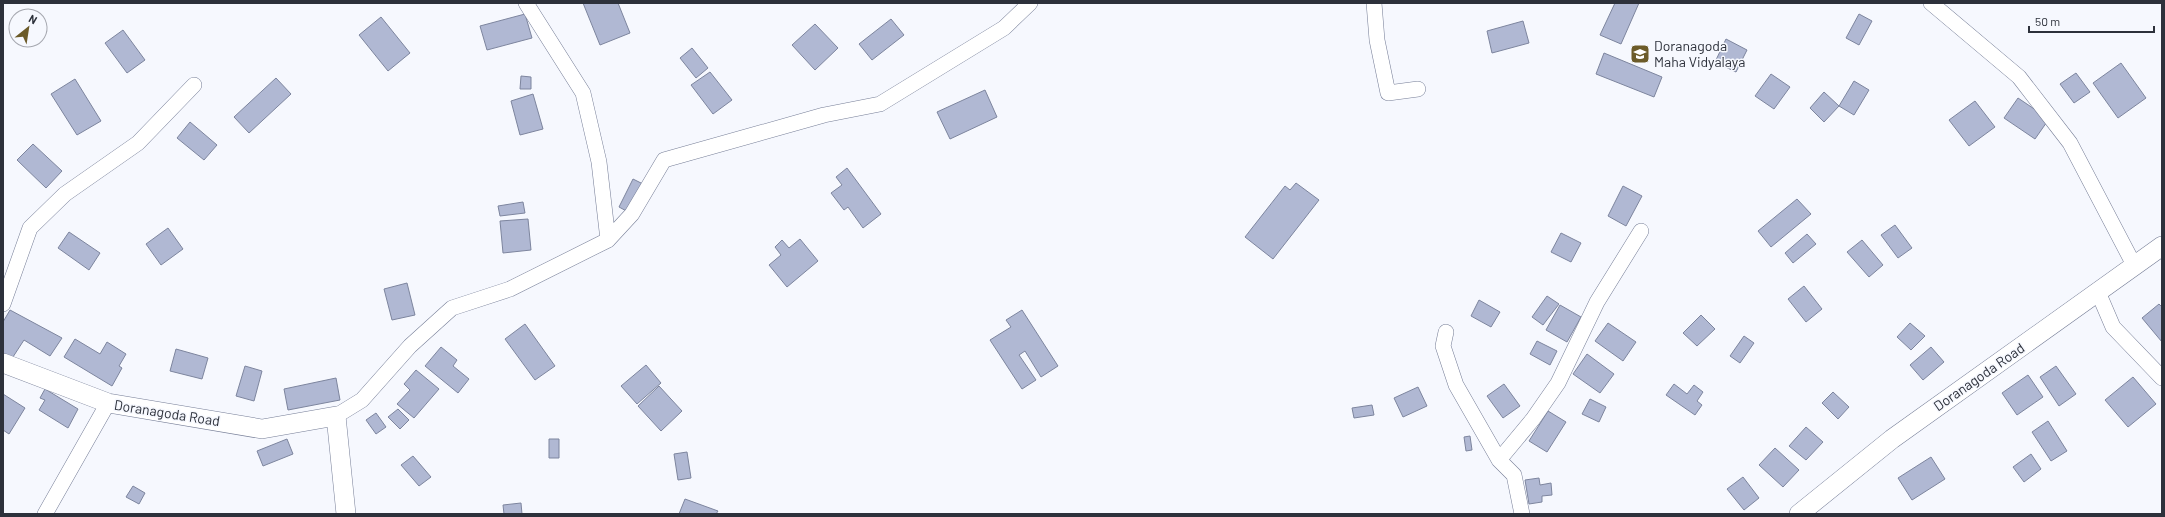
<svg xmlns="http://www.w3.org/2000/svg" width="2165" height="517" viewBox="0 0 2165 517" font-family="Barlow,sans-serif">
	<rect width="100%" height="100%" fill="#f6f8fe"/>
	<path fill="#b0b8d3" stroke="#7d859e" d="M583 3H618L630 33 600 45Z
		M1615 3H1639L1621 44 1600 35Z
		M525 14 532 38 487 50 480 26Z
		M1859 14 1872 21 1859 45 1846 38Z
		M381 17 410 53 388 71 359 35Z
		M891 19 904 35 872 60 859 44Z
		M1523 21 1529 43 1492 53 1487 31Z
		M815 24 838 48 815 70 792 45Z
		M123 30 145 60 127 73 105 43Z
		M1726 39 1747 50 1736 72 1715 62Z
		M692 48 708 68 696 78 680 58Z
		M1604 53 1662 77 1654 97 1596 74Z
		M2121 63 2146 98 2118 118 2093 83Z
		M710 72 732 100 713 114 691 85Z
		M2076 73 2090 92 2074 103 2060 84Z
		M1771 74 1790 87 1774 109 1755 96Z
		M521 76 531 77V89H520Z
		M276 78 291 94 249 133 234 117Z
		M75 79 101 121 77 135 51 94Z
		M1854 81 1869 90 1854 115 1839 106Z
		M985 90 997 117 950 139 937 112Z
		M1824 92 1839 106 1824 122 1810 108Z
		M533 94 543 129 520 135 511 101Z
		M2018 98 2049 119 2035 139 2004 118Z
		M1975 101 1995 127 1969 146 1949 120Z
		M190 122 217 145 204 160 177 138Z
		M33 144 62 171 46 188 17 160Z
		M847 168 881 214 863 228 848 207 844 210 831 193 842 185 836 177Z
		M633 179 645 185 632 214 619 207Z
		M1296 183 1319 200 1273 259 1245 237 1285 186 1290 190Z
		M1623 186 1642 196 1626 226 1608 216Z
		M1797 199 1811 214 1771 247 1758 231Z
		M523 202 525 213 500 216 498 206Z
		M528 219 531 250 503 253 500 221Z
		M1895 225 1912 248 1898 258 1881 235Z
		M168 228 183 249 161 265 146 244Z
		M69 232 100 253 89 270 58 248Z
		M1561 233 1581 243 1571 262 1551 252Z
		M1807 234 1816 244 1793 263 1785 253Z
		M800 239 818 261 787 287 769 265 781 255 775 247 782 240 789 248Z
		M1862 240 1883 265 1869 277 1847 252Z
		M407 283 415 315 392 320 384 289Z
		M1804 286 1822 309 1806 322 1788 299Z
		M1547 296 1559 304 1543 325 1532 317Z
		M1479 300 1500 312 1491 327 1471 316Z
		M2159 304 2162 307V342L2142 318Z
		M1560 305 1581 317 1567 342 1546 330Z
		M10 310 62 338 50 356 24 340 11 360 3 354V322Z
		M1022 310 1058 366 1041 377 1025 351 1019 355 1036 380 1022 389 990 340 1011 327 1006 320Z
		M1701 315 1715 329 1697 346 1683 333Z
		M1608 323 1636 342 1623 361 1595 341Z
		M1910 323 1925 336 1911 350 1897 337Z
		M525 324 555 366 535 380 505 339Z
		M1744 336 1754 343 1740 363 1730 356Z
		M75 339 100 354 107 342 126 354 119 366 122 368 112 386 64 357Z
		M1537 341 1557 351 1550 365 1530 354Z
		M441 347 457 360 453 366 469 379 458 393 425 366Z
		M1931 347 1944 362 1923 380 1910 365Z
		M176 349 208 358 202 379 170 371Z
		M1587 354 1614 374 1600 393 1573 374Z
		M646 365 661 383 637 404 621 386Z
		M245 366 262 371 254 401 236 396Z
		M2056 366 2076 394 2059 406 2040 377Z
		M416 370 439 389 414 418 397 404 410 390 404 384Z
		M2028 375 2043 397 2017 415 2002 393Z
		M2133 377 2156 404 2128 427 2105 400Z
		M336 378 340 400 288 410 284 389Z
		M1504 384 1520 406 1503 418 1487 396Z
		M1674 384 1687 394 1694 385 1703 392 1697 401 1702 405 1695 415 1666 395Z
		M659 386 682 411 661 431 638 406Z
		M1418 387 1427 406 1403 417 1394 398Z
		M45 389 78 409 68 428 39 410 45 400 40 398Z
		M1833 392 1849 407 1838 419 1822 403Z
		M3 394 25 408 9 434 3 430Z
		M1590 399 1606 407 1599 422 1582 414Z
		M1372 405 1374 415 1354 418 1352 408Z
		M398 409 409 420 400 429 388 417Z
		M1548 411 1566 422 1547 452 1529 441Z
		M376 413 386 427 376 434 366 420Z
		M2048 421 2067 451 2051 461 2032 432Z
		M1806 427 1823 442 1806 460 1789 446Z
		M1470 436 1472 450 1466 451 1464 437Z
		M287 439 293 454 263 466 257 451Z
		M549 439H559V458H549Z
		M1775 448 1799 470 1783 487 1759 465Z
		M687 452 691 478 678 480 674 454Z
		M2031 454 2041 469 2024 482 2013 467Z
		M413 456 431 477 419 486 401 465Z
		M1931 457 1945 479 1912 500 1898 478Z
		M1743 477 1759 498 1744 510 1727 489Z
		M1539 478 1540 485 1551 483 1552 495 1542 496V502L1529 504 1525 480Z
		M133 486 145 493 139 504 126 497Z
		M685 499 718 511 716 514H679Z
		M521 503 522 514H504L503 505Z"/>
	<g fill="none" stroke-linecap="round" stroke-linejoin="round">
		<defs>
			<path id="minor" d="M526 3 583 93 599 162 608 240
				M1374 3 1377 40 1388 93 1418 89
				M1931 3 2019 77 2070 143 2134 265
				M2098 292 2113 327 2162 378
				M3 304 30 228 65 194 138 143 194 85
				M1446 332 1443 346 1456 385 1499 460 1514 475 1522 514
				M336 416 362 400 410 346 452 308 510 289 608 240 632 214 664 160 824 115 880 104 1004 28 1030 3
				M1499 460 1533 419 1558 383 1597 302 1641 231
				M45 514 108 403"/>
			<path id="tertiary" d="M3 363 108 403 262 429 336 416 346 514
				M1799 514 1892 439 2162 246"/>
		</defs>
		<use href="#minor" stroke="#767e97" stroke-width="16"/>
		<use href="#tertiary" stroke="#767e97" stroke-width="20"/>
		<use href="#minor" stroke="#fff" stroke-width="15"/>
		<use href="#tertiary" stroke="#fff" stroke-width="19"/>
	</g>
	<defs>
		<symbol id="school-square" viewBox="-11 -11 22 22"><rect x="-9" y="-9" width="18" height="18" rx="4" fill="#6c5b29" stroke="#f6f8fe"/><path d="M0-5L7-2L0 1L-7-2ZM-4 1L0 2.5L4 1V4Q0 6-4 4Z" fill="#fff"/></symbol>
	</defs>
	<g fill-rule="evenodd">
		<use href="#school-square" x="1629" y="43" width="22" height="22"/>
	</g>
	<g text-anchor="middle" stroke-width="3" stroke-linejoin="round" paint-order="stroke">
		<g font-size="14" fill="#2d313b" stroke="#f6f8fe" text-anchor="start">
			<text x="1654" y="51">Doranagoda<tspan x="1654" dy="16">Maha Vidyalaya</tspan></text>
		</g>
		<g font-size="14" fill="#2d313b" stroke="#f6f8fe">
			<text transform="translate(1979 377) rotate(-35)" y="5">Doranagoda Road</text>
			<text transform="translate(167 413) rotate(9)" y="5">Doranagoda Road</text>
		</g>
	</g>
	<rect width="2165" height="517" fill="none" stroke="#2d313b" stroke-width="8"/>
	<g transform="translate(28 28) rotate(30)"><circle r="19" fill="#f6f8fe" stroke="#a6a8b0"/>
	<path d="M0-3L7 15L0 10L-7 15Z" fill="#6c5b29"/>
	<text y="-6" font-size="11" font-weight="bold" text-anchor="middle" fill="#2d313b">N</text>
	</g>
	<path d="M2029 26v6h125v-6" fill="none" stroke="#2d313b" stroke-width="2"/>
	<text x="2035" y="26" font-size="12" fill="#2d313b" stroke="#f6f8fe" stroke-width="3" paint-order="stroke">50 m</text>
</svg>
